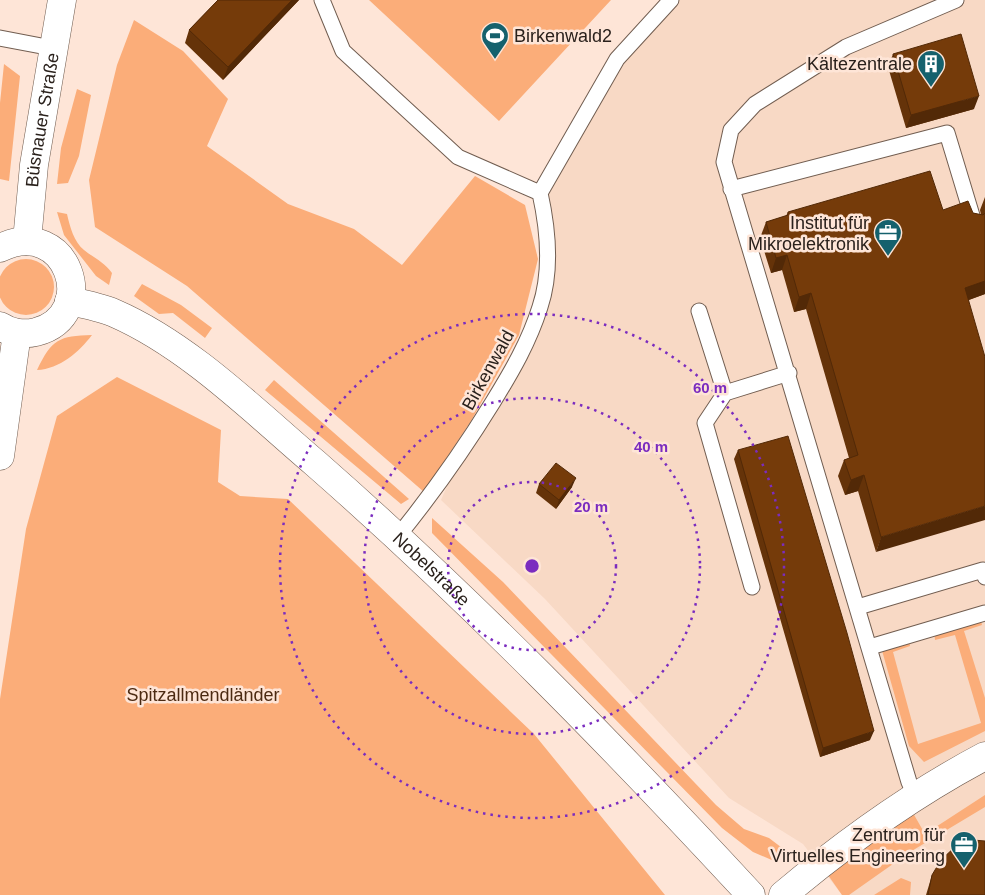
<svg xmlns="http://www.w3.org/2000/svg" width="985" height="895" viewBox="0 0 985 895" font-family="Arial,sans-serif">
	<rect width="100%" height="100%" fill="#fee5d7"/>
	<path fill="#f8d9c5" d="M671 0H985V895H842L803 844 729 798 545 599 441 500 460 457 541 305 540 193 617 59Z"/>
	<path fill="#fbad79" d="M369 0H611L499 121Z
		M134 20 183 51 228 99 207 146 288 204 354 229 402 265 475 176 525 205 538 259 519 335 471 421 424 492 187 286 95 227 89 180 117 65Z
		M4 64 20 76 9 181 0 179V103Z
		M77 89 91 95 79 156 68 183 57 184 61 148Z
		M57 212 67 214C70 227 74 242 84 250 94 258 104 262 112 273L109 285 96 276 64 235Z
		M-2 287a28 28 0 1 1 56 0a28 28 0 1 1-56 0Z
		M142 284 181 305 212 328 205 338 173 313 159 314 134 296Z
		M92 335C79 352 60 369 37 370 52 339 59 336 92 335Z
		M117 377 221 430 218 482 240 496 288 499 534 734 665 895H0V699L26 529 57 416Z
		M274 380 409 499 401 504 265 390Z
		M432 518 503 582 716 805 744 829 769 838 794 857 774 861 753 852 722 828 432 533Z
		M980 617 982 625 964 631 985 698V731L924 762 909 746 881 647 909 639 910 646 893 652 918 744 981 723 955 635 935 640 934 631Z
		M985 795V807L910 852 849 895H842L828 875 913 813 925 834Z
		M901 878 911 882 910 895H874Z"/>
	<g fill="none" stroke-linecap="round" stroke-linejoin="round">
		<defs>
			<path id="service" d="M322 0 343 51 458 157 540 193
				M0 38 52 48
				M731 189 947 133 973 219
				M699 311 725 393
				M398 536C433 493 464 449 493 402 512 371 529 342 540 307 552 271 548 229 540 193L617 59 671 0
				M752 587 705 423 725 393 789 373
				M858 607 983 570 985 577
				M870 647 985 613
				M915 796 909 782 724 162 731 130 755 104 846 47 956 0"/>
			<path id="minor" d="M783 895C846 842 913 794 985 756"/>
			<g id="tertiary">
				<path id="s1" d="M27 241 34 165 62 0"/>
				<path d="M0 248C68 215 101 315 36 332 24 335 10 333 0 326"/>
				<path id="s2" d="M69 301C84 304 100 307 114 313 188 345 254 411 315 463 469 598 612 745 751 895"/>
				<path d="M0 456 17 333"/>
			</g>
		</defs>
		<use href="#service" stroke="#715d50" stroke-width="17"/>
		<use href="#minor" stroke="#715d50" stroke-width="29"/>
		<use href="#tertiary" stroke="#715d50" stroke-width="29"/>
		<use href="#service" stroke="#fff" stroke-width="15"/>
		<use href="#minor" stroke="#fff" stroke-width="28"/>
		<use href="#tertiary" stroke="#fff" stroke-width="28"/>
	</g>
	<path fill="#653309" d="M218 0H299L223 80 185 43 189 30Z
		M893 54 974 109 906 128 888 67Z
		M985 197V294L969 300 876 552 858 491 845 495 838 476 844 460 849 458 806 309 794 312 782 270 771 273 760 238 766 222 786 216 788 212 943 210 973 213 981 215 980 210Z
		M738 450 870 740 820 757 734 459Z
		M539 484 572 487 556 509 536 493Z
		M932 875 985 895H926Z"/>
	<path fill="#522907" d="M292 0H299L223 80 228 67Z
		M979 96 974 109 906 128 911 115Z
		M787 255 782 270 771 273 776 258Z
		M985 281V294L960 303 965 288Z
		M811 293 806 309 794 312 799 297Z
		M864 475 858 491 845 495 851 480Z
		M576 478 572 487 556 509 559 500Z
		M985 506V520L876 552 881 537Z
		M874 731 870 740 820 757 823 748Z"/>
	<path fill="#753b0a" stroke="#522907" d="M218 0H292L228 67 189 30Z
		M961 34 979 96 911 115 893 54Z
		M930 171 943 210 968 201 973 213 983 215 985 213V281L965 288 985 357V506L881 537 864 475 851 480 844 460 858 455 811 293 799 297 787 255 776 258 766 222 788 215V212Z
		M788 436 847 633 874 731 823 748 738 450Z
		M556 463 576 478 559 500 539 484Z
		M973 840 985 841V895H928L932 875 941 860 957 845Z"/>
	<g fill="none" stroke="#7b2cbf" stroke-width="2.5" stroke-dasharray="2.5 5">
		<circle cx="532" cy="566" r="84"/>
		<circle cx="532" cy="566" r="168"/>
		<circle cx="532" cy="566" r="252"/>
	</g>
	<defs>
		<symbol id="stadium-pin" viewBox="-11 -11 22 30"><path d="M0 17L-7.5 6A9.5 9.5 0 1 1 7.5 6Z" fill="#15616d" stroke="#fee5d7"/><path d="M0-5a6.5 5 0 1 0 0 10a6.5 5 0 1 0 0-10ZM-3.5-1.8h7v3.6h-7Z" fill="#fff"/></symbol>
		<symbol id="building-pin" viewBox="-11 -11 22 30"><path d="M0 17L-7.5 6A9.5 9.5 0 1 1 7.5 6Z" fill="#15616d" stroke="#fee5d7"/><path d="M-4-6H4V6H1V3H-1V6H-4ZM-2.5-4.3h1.7v1.8h-1.7ZM.8-4.3h1.7v1.8H.8ZM-2.5-1h1.7V.8h-1.7ZM.8-1h1.7V.8H.8Z" fill="#fff"/></symbol>
		<symbol id="office-pin" viewBox="-11 -11 22 30"><path d="M0 17L-7.5 6A9.5 9.5 0 1 1 7.5 6Z" fill="#15616d" stroke="#fee5d7"/><path d="M-6-3h4V-5.5h4V-3h4V5H-6ZM-1-4.5V-3h2v-1.5ZM-6 0V1H6V0Z" fill="#fff"/></symbol>
	</defs>
	<g fill-rule="evenodd">
		<use href="#stadium-pin" x="479" y="20" width="32" height="43"/>
		<use href="#building-pin" x="915" y="48" width="32" height="43"/>
		<use href="#office-pin" x="872" y="217" width="32" height="43"/>
		<use href="#office-pin" x="948" y="829" width="32" height="43"/>
	</g>
	<g text-anchor="middle" stroke-width="5" stroke-linejoin="round" paint-order="stroke">
		<g font-size="18" fill="#2a211c" stroke="#fee5d7" text-anchor="end">
			<text x="514" y="42" text-anchor="start">Birkenwald2</text>
			<text x="912" y="70">Kältezentrale</text>
			<text x="869" y="229">Institut für<tspan x="869" dy="21">Mikroelektronik</tspan></text>
			<text x="945" y="841">Zentrum für<tspan x="945" dy="21">Virtuelles Engineering</tspan></text>
		</g>
		<g font-size="18" fill="#2a211c" stroke="#fee5d7">
			<text dy="6" stroke="none"><textPath href="#s1" startOffset="122">Büsnauer Straße</textPath></text>
			<text transform="translate(488 370) rotate(-61)" y="6">Birkenwald</text>
			<text dy="6" stroke="none"><textPath href="#s2" startOffset="456">Nobelstraße</textPath></text>
		</g>
		<g font-size="18" fill="#4c2a12" stroke="#fee5d7">
			<text x="203" y="701">Spitzallmendländer</text>
		</g>
	</g>
	<circle cx="532" cy="566" r="8" fill="#7b2cbf" stroke="#fee5d7" stroke-width="2.5"/>
	<g font-size="15" text-anchor="middle" font-weight="bold" fill="#7b2cbf" stroke="#fee5d7" stroke-width="5" stroke-linejoin="round" paint-order="stroke">
		<text x="710" y="393">60 m</text>
		<text x="651" y="452">40 m</text>
		<text x="591" y="512">20 m</text>
	</g>
</svg>
